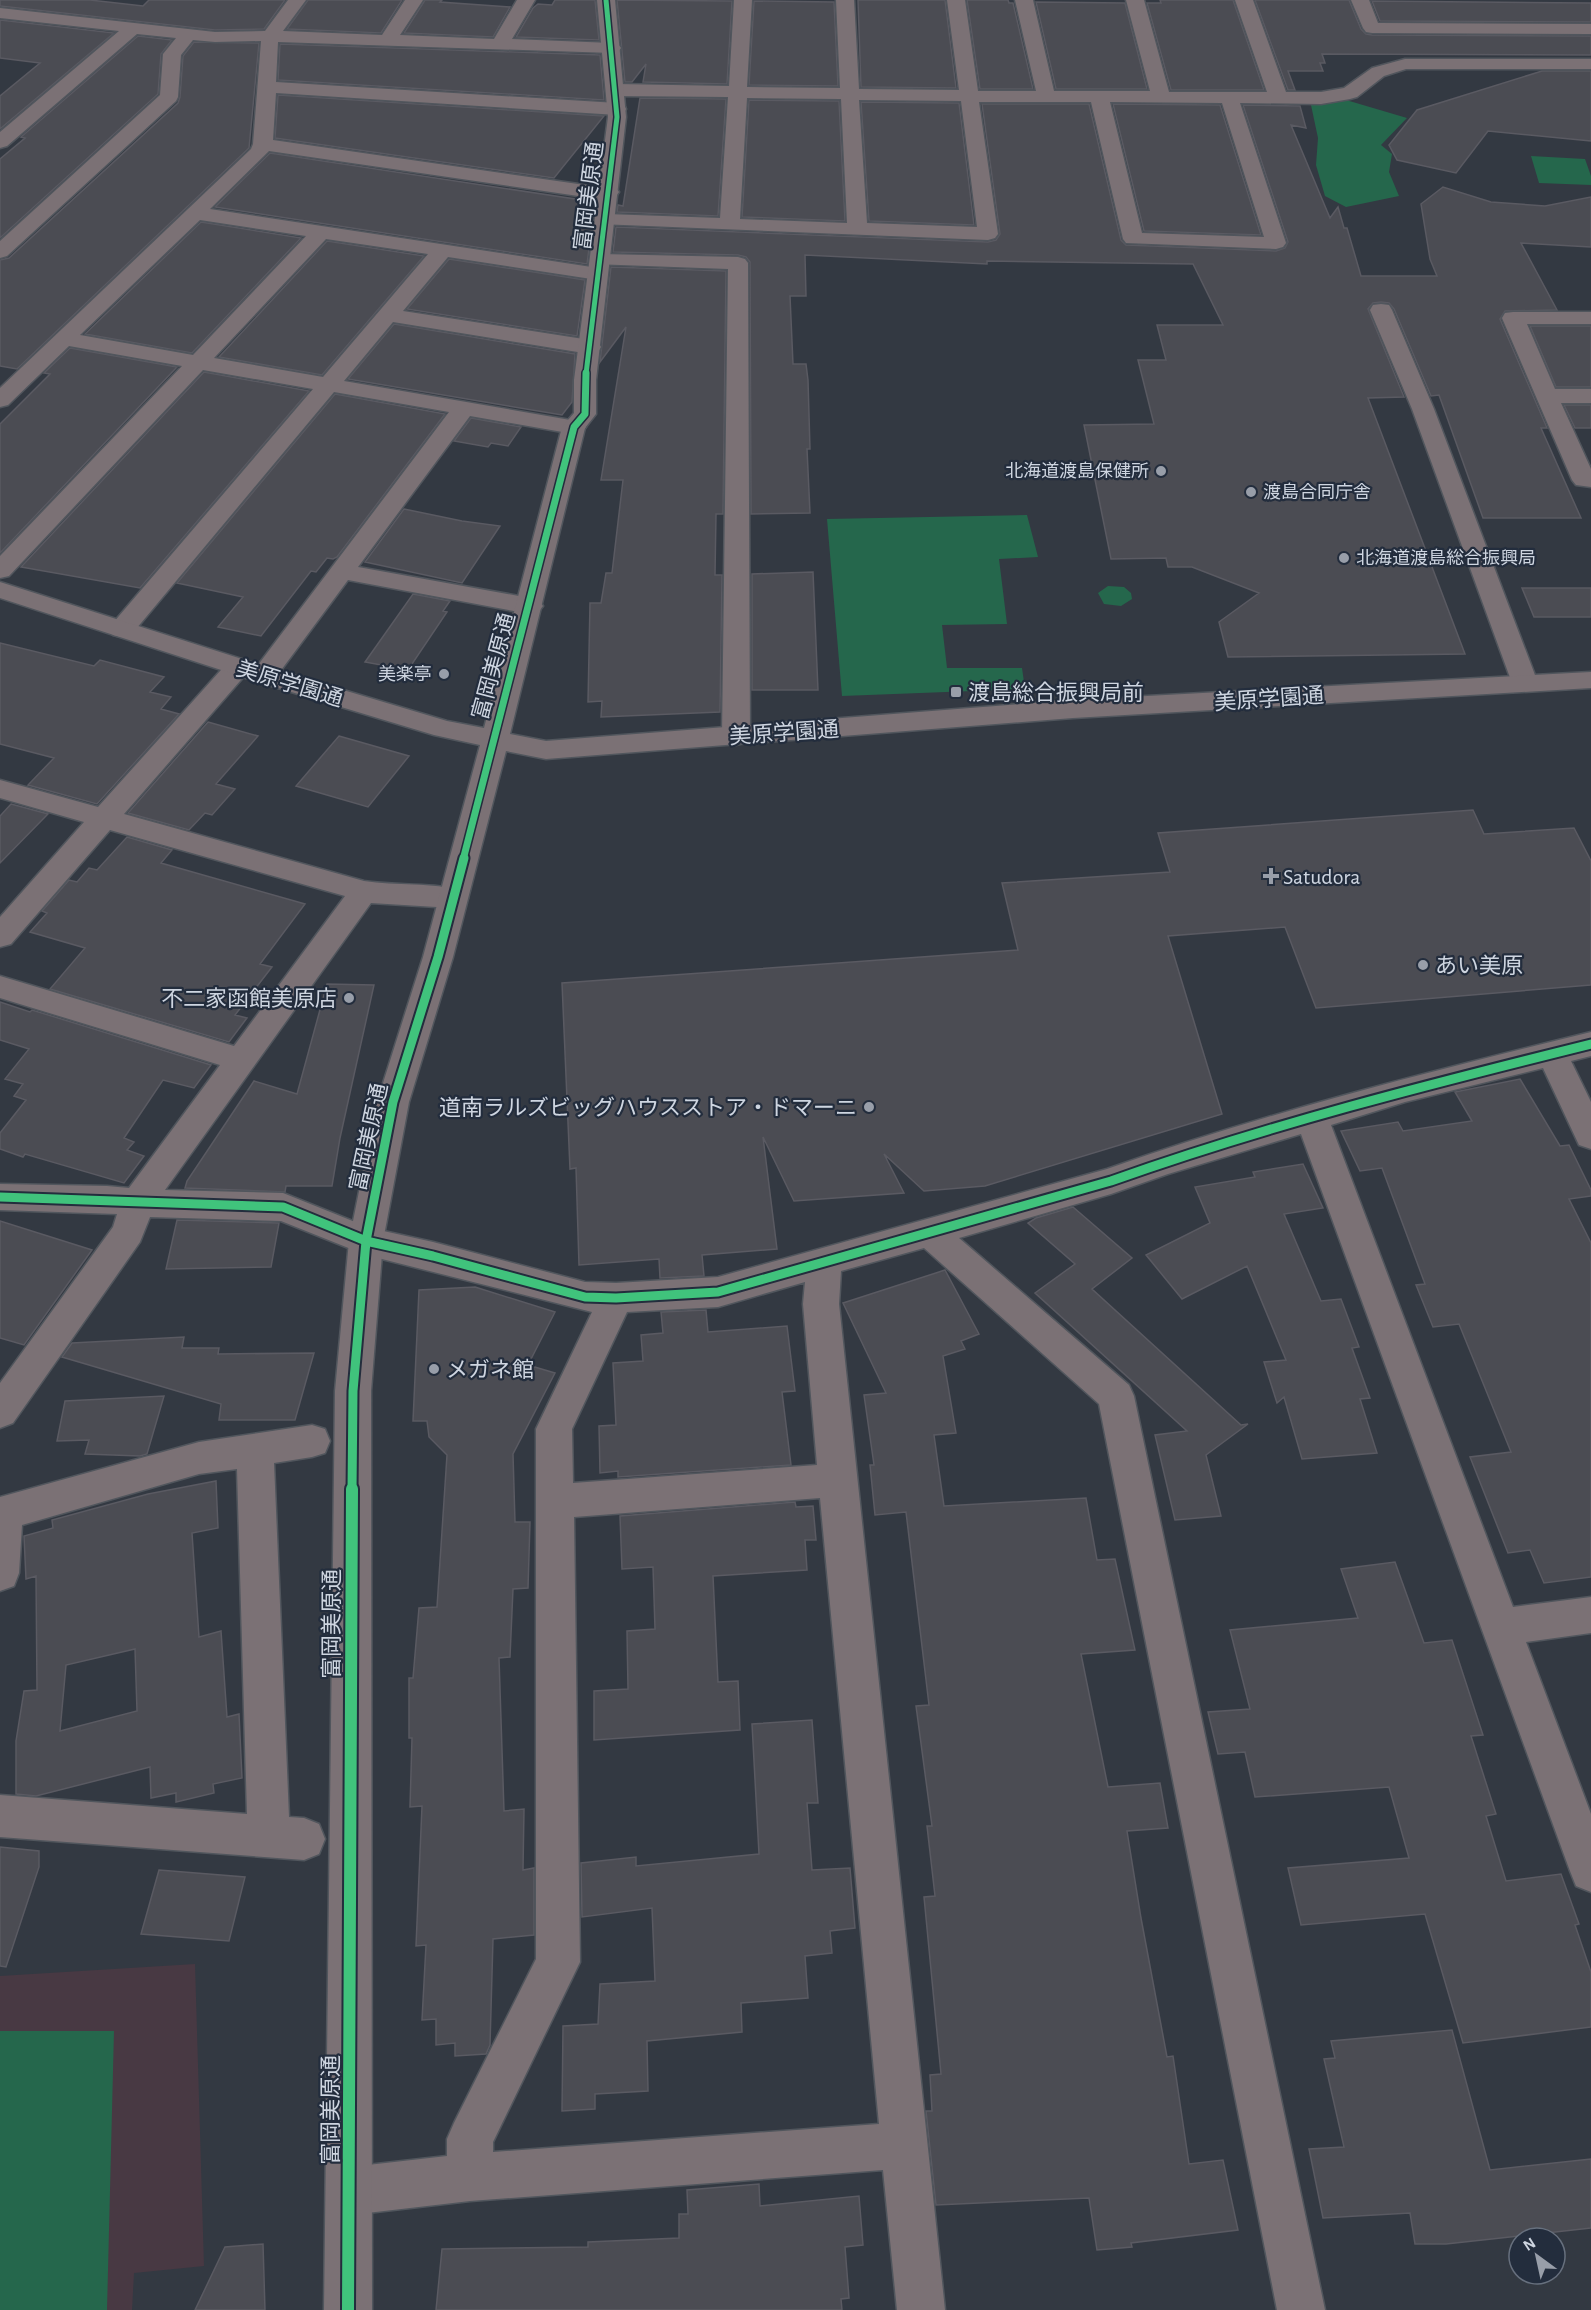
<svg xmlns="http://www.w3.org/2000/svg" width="1591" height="2310" viewBox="0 0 1591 2310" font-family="'Alegreya Sans','Noto Sans JP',sans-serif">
	<rect width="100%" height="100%" fill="#333942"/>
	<path fill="#483943" d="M195 1964 204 2266 134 2273 132 2310H0V1976Z"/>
	<path fill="#25674c" d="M1346 100 1407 118 1381 145 1392 154 1389 172 1399 196 1346 207 1325 196 1316 165 1318 138 1311 105Z
		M1531 156 1585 159 1591 176V185L1539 183Z
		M1027 515 1038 557 999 559 1007 624 942 625 947 668H1022L1025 689 842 696 827 519Z
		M1108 586 1124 587 1131 593 1132 599 1121 606 1104 604 1098 593Z
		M0 2031H114L107 2310H0Z"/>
	<path fill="#4b4c53" stroke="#5a5a62" stroke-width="1.5" fill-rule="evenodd" d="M0 0H90L143 6 149 0H285L264 29 215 30 0 6Z
		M308 0H402L381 33 287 29Z
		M425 0H442L440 2 510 7 493 37 404 33Z
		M555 0H595L599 40 516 37 533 8 538 4 552 5Z
		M617 0 732 1 727 84 643 82 646 64 632 82H625Z
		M858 0H945L956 88 861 87Z
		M967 0H1008L1009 3H1013L1033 89H980Z
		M1160 0H1233L1264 90H1171L1147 3H1161Z
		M1255 0H1349L1361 29 1366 34 1372 35 1591 36V55L1322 54 1325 63H1320L1323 71H1288L1295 90H1288Z
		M754 1 834 2 838 86 749 85Z
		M1372 1 1591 3V22L1380 21Z
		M1036 2 1125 3 1147 89H1056Z
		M0 20 114 33 0 129V96L40 63 0 58Z
		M138 36 172 40 161 54 158 94 0 238V159L25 138 21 137Z
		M194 42 259 43 249 148 17 369 0 366V260L9 258 178 103 180 97 183 56Z
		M280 44 600 55 604 100 278 80Z
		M1542 71H1591V141L1488 131 1456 173 1397 160 1389 145 1417 110Z
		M278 95 604 116 554 178 275 138Z
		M640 98 726 99 718 216 617 212 618 205 623 206Z
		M749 100 839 101 845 221 742 217Z
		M861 102 959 103 974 225 869 221Z
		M982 104H1089L1121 240 1126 245 1276 251 1285 248 1288 242 1243 105 1300 106 1306 128 1291 125 1330 218 1338 207 1344 228H1347L1361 276H1437L1430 259 1421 204 1443 187 1491 202 1545 206 1591 197V247L1521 243 1557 310 1505 311 1500 319 1547 428H1541L1581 518H1483L1439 395 1431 396 1394 309 1389 303 1381 302 1373 303 1368 309 1404 397 1368 398 1465 654 1228 657 1219 622 1259 593 1192 567H1168L1166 558 1111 559 1084 425 1154 424 1138 360H1166L1157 325H1223L1193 264 987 261V264L805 255 806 296H790L793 364H806L808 380 810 449H807L810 513 751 514 750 262 746 257 738 255 613 252 616 227 988 242 996 240 1000 234Z
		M1113 104 1220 105 1261 235 1144 231Z
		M270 153 595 202 587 264 215 207Z
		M201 222 301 238 192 353 85 334Z
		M327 241 424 256 322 375 219 357Z
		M449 259 585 280 577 336 407 309Z
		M611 267 726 271 723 514H716L715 575H722L720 712 601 717 602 701 588 702 590 603H601L606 573H612L623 480H601L626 327 600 362Z
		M394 324 575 354 572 402 562 415 348 379Z
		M1530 326H1591V387H1556Z
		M70 348 177 367 0 553V424L50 374 44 373Z
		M204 372 309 391 140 588 21 567Z
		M335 394 445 414 337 557 333 559 327 558 316 572 311 571 261 636 218 627 243 597 177 583Z
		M1564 405H1591V428H1575Z
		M471 418 521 427 508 446 491 443 488 447 454 441Z
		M404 509 462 521 500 526 462 583 365 562Z
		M813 572 818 690H752V574Z
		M1522 588H1591V617H1534Z
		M413 594 450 601 443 611 447 612 408 670 365 662Z
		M0 643 94 666 100 660 164 677 150 692 171 697 161 709 179 714 97 804 28 785 54 758 0 744Z
		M208 722 258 736 216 784 235 789 212 815 205 813 189 830 128 813Z
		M339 736 409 756 368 807 296 786Z
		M11 804 48 814 0 863V816Z
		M1473 810 1484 834 1574 828 1591 861V985L1316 1008 1285 927 1168 936 1222 1114 985 1186 924 1191 884 1154 904 1193 794 1201 763 1137 777 1249 702 1255 704 1276 660 1278 659 1259 579 1265 576 1168 570 1169 562 983 1018 950 1002 883 1170 872 1158 833Z
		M127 837 172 850 161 863 305 904 260 964 272 967 235 1015 247 1018 229 1042 50 989 85 948 30 932 47 913 42 911 69 880 77 882 89 868 97 870Z
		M327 984 374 985 340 1138 332 1186H286L285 1192 185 1188 187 1181 254 1081 297 1094Z
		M0 1002 30 1012 32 1010 211 1065 194 1088 163 1080 124 1138 134 1142 127 1150 144 1156 124 1183 25 1154 23 1157 0 1149V1133L26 1100 14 1096 23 1084 5 1079 29 1049 0 1040Z
		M1520 1079 1560 1146 1569 1145 1591 1190V1196L1569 1199 1591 1243V1577L1544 1583 1530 1550 1508 1553 1470 1457 1511 1452 1459 1324 1433 1327 1416 1285 1425 1284 1382 1168 1360 1171 1341 1131 1398 1122 1403 1131 1472 1121 1455 1092Z
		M1303 1164 1323 1208 1284 1214 1321 1301 1341 1299 1359 1347 1352 1348 1370 1398 1360 1399 1377 1453 1302 1459 1284 1397 1277 1403 1264 1362 1286 1360 1247 1266 1182 1299 1146 1255 1210 1223 1195 1187 1255 1177 1253 1172Z
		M1073 1207 1132 1258 1092 1289 1241 1425 1248 1424 1206 1455 1221 1516 1175 1520 1155 1435 1187 1431 1035 1293 1075 1264 1028 1223 1036 1218Z
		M177 1220 279 1223 271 1267 166 1269Z
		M0 1221 92 1250 24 1345 0 1338Z
		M945 1270 979 1334 961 1341 965 1349 943 1356 956 1433 934 1435 944 1506 1086 1498 1097 1560 1115 1559 1135 1650 1081 1654 1108 1787 1160 1783 1168 1828 1127 1831 1141 1918 1167 2057 1173 2056 1189 2164 1223 2160 1238 2230 1131 2243 1132 2247 1097 2250 1089 2198 936 2205 926 2111H932L930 2075 941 2074 924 1897 935 1896 927 1826H932L916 1706 929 1705 906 1512 875 1515 870 1465H874L864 1395 886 1393 843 1303Z
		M475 1287 555 1312 528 1365 555 1373 513 1454 515 1522H530L528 1588 513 1589 510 1657 499 1658 504 1811 524 1809 523 1870 534 1868V1935L493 1939 490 2045 486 2054 455 2056V2043L436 2045V2019L422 2020 426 1945 416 1946 422 1806 410 1807 412 1738H409V1678H413L419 1608 437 1607 447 1455 429 1437 427 1421H413L419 1290Z
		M706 1310 708 1332 787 1326 795 1391 782 1392 791 1465 618 1477V1471L600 1473 599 1426 616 1425 613 1363 643 1361 641 1335 663 1333 661 1312Z
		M184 1337 182 1348H219L218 1354 314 1353 295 1420H219L221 1404 62 1357 72 1343Z
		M164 1396 147 1454 140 1456 85 1454 89 1440 57 1441 65 1401Z
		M216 1481 218 1528 192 1533 199 1637 221 1631 227 1717 239 1714 242 1778 213 1784 214 1793 176 1802V1793L151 1798 150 1767 36 1796 16 1794V1741L24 1691 37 1690 36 1576 26 1579 24 1536 53 1528 52 1520 148 1494ZM135 1649 137 1711 60 1731 66 1665Z
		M795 1502 796 1507 813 1506 816 1540H805L807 1570 713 1576 718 1682 738 1681 740 1730 594 1740V1691L628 1689 627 1631 655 1629 653 1567 622 1569 620 1516Z
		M1395 1562 1424 1643 1452 1640 1483 1735 1471 1736 1496 1814 1486 1816 1506 1881 1561 1874 1579 1924 1575 1925 1591 1972V2027L1463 2043 1425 1914 1301 1925 1288 1868 1409 1858 1389 1787 1255 1797 1245 1752 1218 1754 1208 1712 1250 1709 1230 1630 1358 1618 1341 1569Z
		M812 1720 818 1803H807L812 1870 850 1868 855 1928 830 1931 832 1953 805 1956 808 1998 741 2003 742 2032 647 2041 648 2091 595 2094V2109L562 2111 563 2026 598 2024 600 1984 655 1981 652 1908 582 1917 581 1863 636 1857V1866L759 1854 752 1724Z
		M0 1847 39 1851V1867L6 1967 0 1966Z
		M159 1870 245 1877 229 1941 141 1934Z
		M1452 2030 1490 2170 1591 2159V2228L1446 2244H1415L1410 2213 1323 2218 1309 2149 1344 2147 1324 2059 1335 2058 1331 2041Z
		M759 2184 760 2206 859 2196 863 2245 845 2247 849 2298 841 2299 842 2310H436L442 2249 588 2247V2242L679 2238V2214H688L687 2190Z
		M263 2244 265 2310H195L225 2247Z"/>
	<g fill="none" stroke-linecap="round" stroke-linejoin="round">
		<defs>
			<path id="minor" d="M288 0H306L283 31 382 35 405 0H423L400 35 494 39 517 0H535L512 39 612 43 618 44 621 48 618 52 612 53 278 42 276 82 617 103 624 105 626 109 624 113 617 115 276 93 273 140 592 186 616 188 619 192 616 196 592 198 269 151 210 209 598 268 605 270 608 274 605 278 598 280 448 257 403 311 590 340 598 342 601 347 598 352 590 354 393 322 344 381 582 422 586 427 582 432 574 434 470 416 358 567 530 598 539 601 543 606 539 611 530 614 348 580 273 681 264 683 255 681 251 675 255 669 449 412 334 392 131 635 122 637 113 635 109 629 113 623 313 389 203 370 9 576 0 578V556L182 366 69 346 8 405 0 407V388L251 149 253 144 261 41 215 42 193 40 181 55 178 97 176 101 7 256 0 258V241L160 95 163 54 176 38 137 34 7 146 0 148V132L119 31 0 18V8L215 32 265 31ZM200 220 306 236 193 355 80 335ZM326 239 428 254 323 377 214 358Z
				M734 0H752L747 87 840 88 836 0H854L859 89 959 90 947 0H965L978 91H1036L1015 0H1033L1054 91H1150L1126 0H1144L1169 92H1267L1235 0H1253L1286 92H1321L1344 88 1372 68 1405 59H1591V69H1406L1384 76 1357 97 1350 99 1321 104 1240 103 1286 243 1283 247 1276 249 1126 243 1123 239 1091 102H979L998 234 995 238 988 240 599 224 596 220 599 216 606 214 720 218 728 97 616 96 610 94 607 90 610 86 616 84 729 86ZM747 98 841 99 847 223 740 219ZM859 100 961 101 977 227 867 223ZM1110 102 1222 103 1264 237 1142 233Z
				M1351 0H1369L1378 23 1591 24V34L1372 33 1366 32 1363 28Z
				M600 254 738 257 745 259 748 263 750 736 746 742 736 745 726 742 722 736 728 269 593 264 590 260 593 256Z
				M1381 304 1389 305 1392 310 1434 409 1538 683 1534 689 1525 691 1516 689 1512 683 1412 409 1370 310 1373 305Z
				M1513 312H1591V324H1527L1555 389H1591V403H1561L1591 469V487L1576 485 1572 480 1502 318 1505 313Z
				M238 659 247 661 251 667 247 673 124 814 364 881C396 886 432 882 463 891L468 898 463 905 453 908 371 903 165 1190 283 1193 370 1228 433 1242 585 1282 616 1283 718 1277 1107 1169C1265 1113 1428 1072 1591 1032V1056L1571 1061 1591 1102V1149L1579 1145 1543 1068 1405 1102 1331 1125 1513 1607 1591 1597V1633L1526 1642 1591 1814V1892L1576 1886 1570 1871 1301 1134 1168 1174 1111 1194 959 1238 1129 1385 1134 1396 1325 2310H1277L1099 1404 924 1248 841 1271 839 1304 945 2310H897L883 2170 470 2201 350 2215 333 2208 326 2191 333 2174 350 2167 447 2156V2139L454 2123 536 1959V1429L592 1312 366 1255 281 1221 150 1217 140 1242 13 1423 0 1428V1383L113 1227 117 1214 0 1210V1184L107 1186 129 1188 220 1065 0 998V976L234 1046 345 896 110 830 11 944 0 947V917L84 822 0 798V780L98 807 229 661ZM805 1282 803 1304 817 1465 573 1483 572 1429 627 1312 718 1307ZM820 1498 879 2124 493 2152V2142L580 1962 574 1517Z
				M312 1425 325 1429 330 1441 325 1453 312 1457 274 1463 289 1817 304 1818 319 1824 325 1839 319 1854 304 1860 0 1837V1795L247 1814 237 1469 199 1474 22 1525 19 1573 14 1586 0 1591V1497L199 1442Z"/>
			<path id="tertiary" d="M597 0H615L626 117 596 380V414L585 428 510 734 546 741 1073 700 1591 672V688L1073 718 546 759 506 751 453 957 409 1102 383 1241 371 1391 372 2310H324L335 1391 349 1241 377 1102 423 957 480 745 434 735 255 681 0 598V582L273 669 447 721 484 728 562 427 574 413V380L608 117Z"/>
		</defs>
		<use href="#minor" stroke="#51565d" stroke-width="3"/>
		<use href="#tertiary" stroke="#51565d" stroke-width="3"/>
		<use href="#minor" fill="#7b7175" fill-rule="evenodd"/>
		<use href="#tertiary" fill="#7b7175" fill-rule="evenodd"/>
		<defs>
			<path id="cycleway-far3" d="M586 374 617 117 606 0"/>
			<path id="cycleway-far2" d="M463 860 574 427 585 414 586 373"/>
			<path id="cycleway-far1" d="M0 1197 283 1207 366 1241 433 1256 585 1297 616 1298 718 1292 1111 1181C1268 1125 1430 1084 1591 1044
				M352 1491 353 1391 366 1241 393 1102 438 957 464 858"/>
			<path id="cycleway" d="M348 2310 352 1489"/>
		</defs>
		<use href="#cycleway-far3" stroke="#232d3d" stroke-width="8"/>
		<use href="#cycleway-far2" stroke="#232d3d" stroke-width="10"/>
		<use href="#cycleway-far1" stroke="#232d3d" stroke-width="13"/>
		<use href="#cycleway" stroke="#232d3d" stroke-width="16"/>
		<use href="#cycleway-far3" stroke="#40c37c" stroke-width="5"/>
		<use href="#cycleway-far2" stroke="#40c37c" stroke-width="7"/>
		<use href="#cycleway-far1" stroke="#40c37c" stroke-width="9"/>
		<use href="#cycleway" stroke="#40c37c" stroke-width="12"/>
	</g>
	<g fill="#989ea9" stroke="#232d3d" stroke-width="2">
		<circle cx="1161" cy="471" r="6"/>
		<circle cx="1251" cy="492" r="6"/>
		<circle cx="1344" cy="558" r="6"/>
		<circle cx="444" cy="674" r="6"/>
		<rect x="950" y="686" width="12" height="12" rx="3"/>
		<path d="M1268 867h6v6h6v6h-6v6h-6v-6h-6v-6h6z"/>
		<circle cx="1423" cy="965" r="6"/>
		<circle cx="349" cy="998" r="6"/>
		<circle cx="869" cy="1107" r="6"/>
		<circle cx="434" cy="1369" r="6"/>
	</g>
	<g text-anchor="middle" stroke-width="4.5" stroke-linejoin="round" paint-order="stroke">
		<g font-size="18" fill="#ced5e0" stroke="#232d3d" text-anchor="end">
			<text x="1149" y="477">北海道渡島保健所</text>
			<text x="1263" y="498" text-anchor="start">渡島合同庁舎</text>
			<text x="1356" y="564" text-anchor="start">北海道渡島総合振興局</text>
			<text x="432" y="680">美楽亭</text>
		</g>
		<g font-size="22" fill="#ced5e0" stroke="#232d3d">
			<text transform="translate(588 196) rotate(-83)" y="8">富岡美原通</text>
			<text transform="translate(493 666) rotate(-75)" y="8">富岡美原通</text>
			<text transform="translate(290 683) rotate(17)" y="8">美原学園通</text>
			<text transform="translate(1269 698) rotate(-4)" y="8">美原学園通</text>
			<text transform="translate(784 732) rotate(-4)" y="8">美原学園通</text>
			<text transform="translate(368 1137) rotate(-78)" y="8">富岡美原通</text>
			<text transform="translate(331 1624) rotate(-90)" y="8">富岡美原通</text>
			<text transform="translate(330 2110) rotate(-90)" y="8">富岡美原通</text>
		</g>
		<g font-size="22" fill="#ced5e0" stroke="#232d3d" text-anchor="start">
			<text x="968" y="700">渡島総合振興局前</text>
			<text x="1283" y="884">Satudora</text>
			<text x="1435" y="973">あい美原</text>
			<text x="337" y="1006" text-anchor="end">不二家函館美原店</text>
			<text x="857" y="1115" text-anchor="end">道南ラルズビッグハウスストア・ドマーニ</text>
			<text x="446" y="1377">メガネ館</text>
		</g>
	</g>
	<g transform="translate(1537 2256) rotate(327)"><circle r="28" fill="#232d3d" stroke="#67707e" stroke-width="1.5"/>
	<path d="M0-4.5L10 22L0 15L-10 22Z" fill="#989ea9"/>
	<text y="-9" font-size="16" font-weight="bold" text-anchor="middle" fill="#ced5e0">N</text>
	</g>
</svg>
